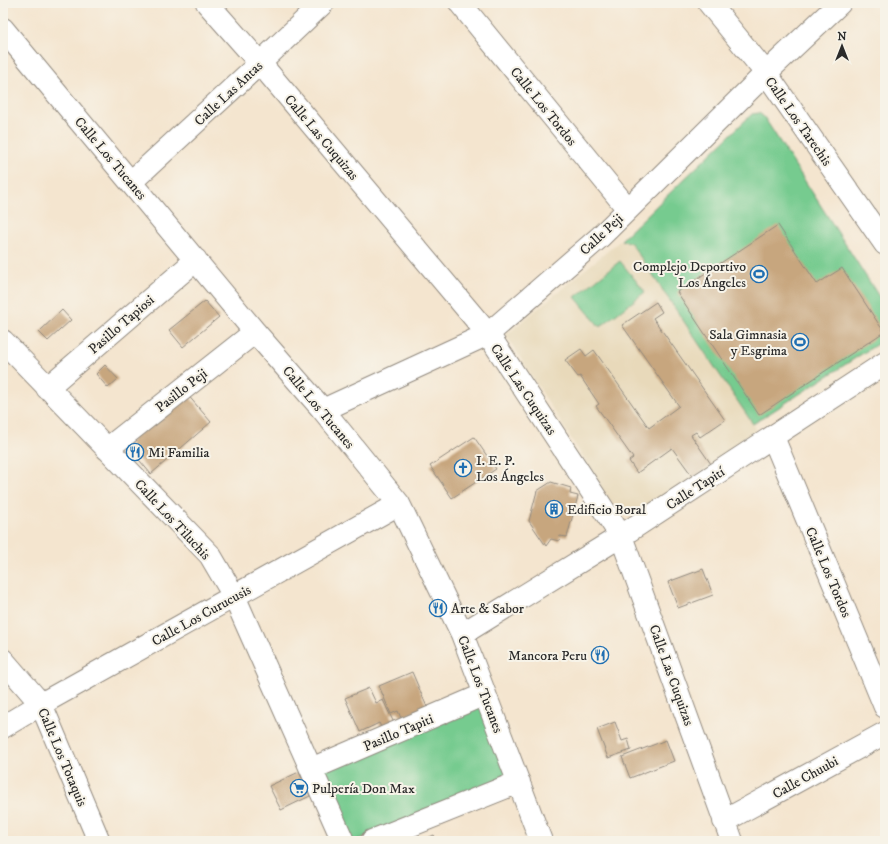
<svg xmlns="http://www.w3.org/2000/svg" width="888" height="844" viewBox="0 0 888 844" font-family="'IM FELL DW Pica',serif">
	<rect width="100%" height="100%" fill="#f7f3e8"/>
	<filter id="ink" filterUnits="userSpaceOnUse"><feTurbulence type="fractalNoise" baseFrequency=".025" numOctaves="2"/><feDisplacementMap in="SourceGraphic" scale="8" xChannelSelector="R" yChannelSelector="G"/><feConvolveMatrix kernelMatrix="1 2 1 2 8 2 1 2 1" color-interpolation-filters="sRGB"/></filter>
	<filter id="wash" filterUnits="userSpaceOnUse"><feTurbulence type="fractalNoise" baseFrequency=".012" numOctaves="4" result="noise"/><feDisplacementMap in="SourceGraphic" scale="16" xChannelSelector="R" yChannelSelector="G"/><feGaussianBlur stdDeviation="0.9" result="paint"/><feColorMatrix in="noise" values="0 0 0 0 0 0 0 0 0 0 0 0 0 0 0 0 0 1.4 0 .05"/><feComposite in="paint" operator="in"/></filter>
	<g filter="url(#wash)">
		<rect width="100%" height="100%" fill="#f4e5cf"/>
		<path fill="#e8d9ba" d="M621 240 631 242 753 424 755 429V435L751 441 639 516 613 505 506 335Z"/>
		<path fill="#76cb8f" stroke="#507b5d" d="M759 113 764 117 885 306V339L753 424 631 243 621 240 752 114Z
			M620 261 645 292 600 327 575 297Z
			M481 703 509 778 355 841H351L323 769Z"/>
		<g id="blocks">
			<path fill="#c7a67e" d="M778 225 817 284 842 268 884 332 759 415 677 292Z
				M205 301 219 317 183 347 169 330Z
				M656 302 662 312 653 318 725 420 700 437 696 432 691 435 711 464 693 477 672 448 637 473 629 461 633 458 596 406 599 404 580 376 578 377 565 360 581 349 586 356 594 350 649 428 679 406 622 325Z
				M62 310 71 320 48 341 39 332Z
				M105 365 118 379 108 388 96 374Z
				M186 393 211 422 151 474 129 448 133 437Z
				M474 437 496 469 452 498 430 466Z
				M551 482 571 488 570 494 578 496 567 537 560 536 559 541 551 539 546 546 529 521 537 491Z
				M703 569 713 595 678 608 668 582Z
				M412 672 427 707 401 718 398 711 391 714 379 686Z
				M369 688 376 703 383 700 394 723 382 729 379 723 360 732 345 698Z
				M615 722 622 741 628 739 631 750 608 758 597 729Z
				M666 740 674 761 630 778 622 757Z
				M299 772 310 796 281 810 269 786Z
				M434 835 437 841H421Z"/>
		</g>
	</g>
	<g filter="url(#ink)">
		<use href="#blocks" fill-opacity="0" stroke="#90887d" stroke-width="1"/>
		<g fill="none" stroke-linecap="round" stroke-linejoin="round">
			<defs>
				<path id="minor" d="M207 3 260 63 488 334 621 536 732 841
					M460 3 628 209
					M709 3 766 73 885 244
					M3 29 255 332 323 410 399 504 462 634 541 841
					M131 182 260 63 323 3
					M3 341 210 555 234 596 343 841
					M47 388 196 260
					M323 410 488 334 600 237 766 73 840 3
					M773 437 885 707
					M107 449 255 332
					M462 634 621 536 885 363
					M3 660 41 704 99 841
					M3 727 41 704 399 504
					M311 769 485 694
					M724 821 885 733
					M372 841 519 782"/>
			</defs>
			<use href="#minor" stroke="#90887d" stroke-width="24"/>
			<use href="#minor" stroke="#fff" stroke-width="22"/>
		</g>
	</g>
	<defs>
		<symbol id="stadium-ring" viewBox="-11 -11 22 22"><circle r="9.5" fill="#f7f3e8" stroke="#1f6fb2" stroke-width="1.5"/><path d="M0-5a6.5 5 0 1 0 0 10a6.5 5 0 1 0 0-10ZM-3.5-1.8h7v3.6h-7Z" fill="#1f6fb2"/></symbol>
		<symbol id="restaurant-ring" viewBox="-11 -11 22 22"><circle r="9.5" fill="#f7f3e8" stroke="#1f6fb2" stroke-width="1.5"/><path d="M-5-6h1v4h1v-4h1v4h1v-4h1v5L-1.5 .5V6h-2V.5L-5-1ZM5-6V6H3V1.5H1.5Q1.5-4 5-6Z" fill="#1f6fb2"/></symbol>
		<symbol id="church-ring" viewBox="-11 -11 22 22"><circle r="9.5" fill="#f7f3e8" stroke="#1f6fb2" stroke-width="1.5"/><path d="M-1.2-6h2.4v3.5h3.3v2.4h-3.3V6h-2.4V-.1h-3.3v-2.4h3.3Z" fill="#1f6fb2"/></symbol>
		<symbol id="building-ring" viewBox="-11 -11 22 22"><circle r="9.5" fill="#f7f3e8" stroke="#1f6fb2" stroke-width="1.5"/><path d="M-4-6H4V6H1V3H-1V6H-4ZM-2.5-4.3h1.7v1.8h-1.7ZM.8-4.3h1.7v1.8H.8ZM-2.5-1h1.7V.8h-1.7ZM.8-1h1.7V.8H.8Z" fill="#1f6fb2"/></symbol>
		<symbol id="supermarket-ring" viewBox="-11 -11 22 22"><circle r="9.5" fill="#f7f3e8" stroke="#1f6fb2" stroke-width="1.5"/><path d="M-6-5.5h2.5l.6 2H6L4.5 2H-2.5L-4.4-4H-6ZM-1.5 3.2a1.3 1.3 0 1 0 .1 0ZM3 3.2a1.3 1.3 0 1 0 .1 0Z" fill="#1f6fb2"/></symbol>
	</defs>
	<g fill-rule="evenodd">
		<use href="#stadium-ring" x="749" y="264" width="20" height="20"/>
		<use href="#stadium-ring" x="790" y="332" width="20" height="20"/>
		<use href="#restaurant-ring" x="125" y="442" width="20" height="20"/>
		<use href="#church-ring" x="453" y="458" width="20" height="20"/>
		<use href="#building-ring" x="544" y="499" width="20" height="20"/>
		<use href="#restaurant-ring" x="428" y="598" width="20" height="20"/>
		<use href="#restaurant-ring" x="590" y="645" width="20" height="20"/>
		<use href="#supermarket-ring" x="289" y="778" width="20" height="20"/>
	</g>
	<g text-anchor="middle" stroke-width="4" stroke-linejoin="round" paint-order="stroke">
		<g font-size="14" fill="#2b2b2b" stroke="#f7f3e8">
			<text transform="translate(228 93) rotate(-43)" y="5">Calle Las Antas</text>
			<text transform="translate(544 106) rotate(51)" y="5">Calle Los Tordos</text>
			<text transform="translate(799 121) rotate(55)" y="5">Calle Los Tarechis</text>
			<text transform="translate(322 137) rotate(50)" y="5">Calle Las Cuquizas</text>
			<text transform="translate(111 158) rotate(50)" y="5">Calle Los Tucanes</text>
			<text transform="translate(601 234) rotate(-43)" y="5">Calle Peji</text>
			<text transform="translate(121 324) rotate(-41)" y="5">Pasillo Tapiosi</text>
			<text transform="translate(524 389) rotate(56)" y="5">Calle Las Cuquizas</text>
			<text transform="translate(181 390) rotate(-38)" y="5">Pasillo Peji</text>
			<text transform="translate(319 407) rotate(50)" y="5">Calle Los Tucanes</text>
			<text transform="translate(695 488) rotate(-33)" y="5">Calle Tapití</text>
			<text transform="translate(173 519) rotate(47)" y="5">Calle Los Tiluchis</text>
			<text transform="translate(829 572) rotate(67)" y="5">Calle Los Tordos</text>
			<text transform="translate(201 615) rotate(-29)" y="5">Calle Los Curucusis</text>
			<text transform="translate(672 675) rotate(70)" y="5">Calle Las Cuquizas</text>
			<text transform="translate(481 684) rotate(69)" y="5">Calle Los Tucanes</text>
			<text transform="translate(398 732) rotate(-23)" y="5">Pasillo Tapiti</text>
			<text transform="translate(63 757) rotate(67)" y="5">Calle Los Totaquis</text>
			<text transform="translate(805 777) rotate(-29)" y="5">Calle Chuubi</text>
		</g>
		<g font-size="14" fill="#2b2b2b" stroke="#f7f3e8" text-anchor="start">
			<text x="746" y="271" text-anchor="end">Complejo Deportivo<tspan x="746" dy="16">Los Ángeles</tspan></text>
			<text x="787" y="339" text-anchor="end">Sala Gimnasia<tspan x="787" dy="16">y Esgrima</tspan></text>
			<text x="148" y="457">Mi Familia</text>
			<text x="476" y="465">I. E. P.<tspan x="476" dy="16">Los Ángeles</tspan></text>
			<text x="567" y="514">Edificio Boral</text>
			<text x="451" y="613">Arte &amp; Sabor</text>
			<text x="587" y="660" text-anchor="end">Mancora Peru</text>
			<text x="312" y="793">Pulpería Don Max</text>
		</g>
	</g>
	<rect width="888" height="844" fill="none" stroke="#f7f3e8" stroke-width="16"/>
	<g transform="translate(842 46)" stroke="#f7f3e8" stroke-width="3" paint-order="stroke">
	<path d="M0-3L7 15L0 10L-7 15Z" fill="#2b2b2b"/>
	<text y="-6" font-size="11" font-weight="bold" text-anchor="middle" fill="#2b2b2b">N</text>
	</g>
</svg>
